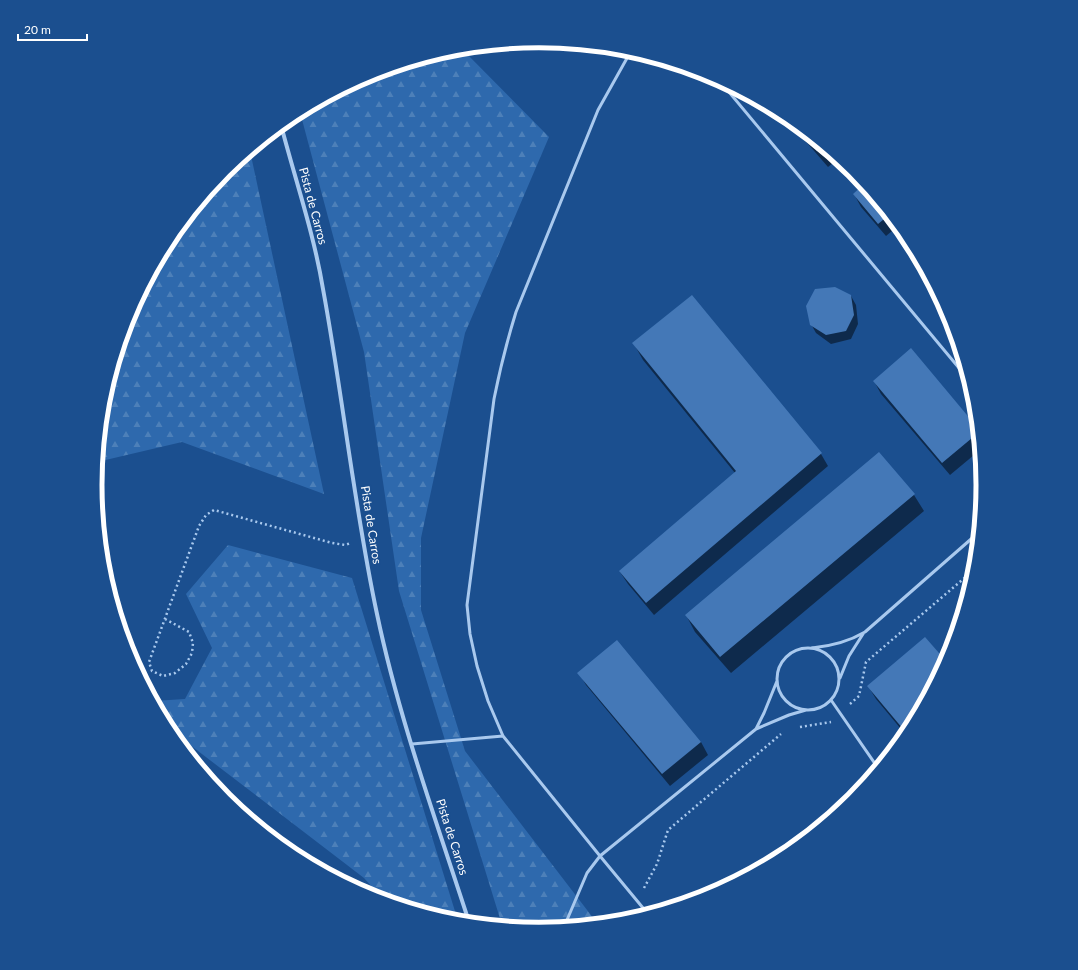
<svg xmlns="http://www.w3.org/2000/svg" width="1078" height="970" viewBox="0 0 1078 970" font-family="Lato,sans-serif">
	<defs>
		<pattern id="forest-firs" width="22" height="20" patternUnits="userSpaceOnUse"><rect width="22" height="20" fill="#2e69ad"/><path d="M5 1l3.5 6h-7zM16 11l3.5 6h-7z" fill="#4d80b9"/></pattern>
	</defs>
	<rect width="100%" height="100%" fill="#1b4f8f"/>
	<path fill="url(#forest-firs)" d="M453 49H462L549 137 465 333 421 538V610L465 751 597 923 539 929 502 925 399 591 364 352 300 112 369 75Z
		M250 151 324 494 182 442 97 462 104 398 129 315 170 238 225 171Z
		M228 545 352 578 458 921 452 920 383 899 364 878 168 728 154 701 185 699 212 648 186 594Z"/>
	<path fill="#0007" d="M783 115 786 116 838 159 828 167Z
		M865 185 898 226 886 236 861 207 854 194Z
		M851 296 856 305 858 324 851 339 831 344 816 333 811 324Z
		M634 344 821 454 828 466 654 615 628 584 620 572 735 473 643 360Z
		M911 350 977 428 980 450 950 475 881 394 874 381Z
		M914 495 924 511 731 673 695 632 686 615Z
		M945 662 908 732 906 735 876 699 868 686Z
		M579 673 701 742 708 755 670 786 586 685Z"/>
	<path fill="#4478b7" d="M795 123 817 142 823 147 817 151Z
		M864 184 889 215 878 224 853 194Z
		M835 287 851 295 854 315 846 331 826 335 810 325 806 306 815 289Z
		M692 295 822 453 646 603 619 571 736 471 632 343Z
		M911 348 977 427 978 433 942 463 873 381Z
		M879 452 915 494 720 657 685 615Z
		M925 637 946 661 915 720 903 729 867 686Z
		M617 640 701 742 662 774 577 673Z"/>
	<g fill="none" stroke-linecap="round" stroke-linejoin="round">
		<path stroke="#a9c9ee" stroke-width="2.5" stroke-dasharray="2 3" stroke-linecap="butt" d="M165 619 189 632 193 643 192 653 186 664 175 673 163 676 152 671 149 662 199 526 206 515 214 510 332 543 345 545 351 543
			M850 704 859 696 866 662 975 569
			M800 727 831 722
			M644 888 657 864 668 830 781 734"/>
		<path stroke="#a9c9ee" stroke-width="3" d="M631 51 598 110 516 312C507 341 500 369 494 399L467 605 470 634 477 666 488 701 503 736 600 856 648 914
			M719 80 969 380
			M812 648C832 646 848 642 865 632L978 533
			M777 679a31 31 0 1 1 62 0a31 31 0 1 1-62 0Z
			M840 678 849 656 863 634
			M831 700 878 768
			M756 729 764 713 777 681
			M412 744 503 736
			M225 799 312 865
			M564 927 587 873 600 856 756 729 789 715 806 710"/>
		<path stroke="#a9c9ee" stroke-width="4" d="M281 125C295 179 314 234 323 289 343 397 354 507 377 614 399 719 436 820 469 922"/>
	</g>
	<g text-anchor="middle" stroke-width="3.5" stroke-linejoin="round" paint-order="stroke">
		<g font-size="12" fill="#fff" stroke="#1b4f8f">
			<text transform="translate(313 206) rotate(75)" y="4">Pista de Carros</text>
			<text transform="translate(371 525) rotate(81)" y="4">Pista de Carros</text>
			<text transform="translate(452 837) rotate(72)" y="4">Pista de Carros</text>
		</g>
	</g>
	<path d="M0 0H1078V970H0ZM102 485a437 437 0 1 1 874 0a437 437 0 1 1-874 0Z" fill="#1b4f8f" fill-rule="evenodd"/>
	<path fill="none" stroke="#fff" stroke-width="5" d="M102 485a437 437 0 1 1 874 0a437 437 0 1 1-874 0Z"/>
	<path d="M18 34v6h69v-6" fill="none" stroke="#ffffff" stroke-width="2"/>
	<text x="24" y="34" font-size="12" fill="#ffffff" stroke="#1b4f8f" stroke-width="3" paint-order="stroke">20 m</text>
</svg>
